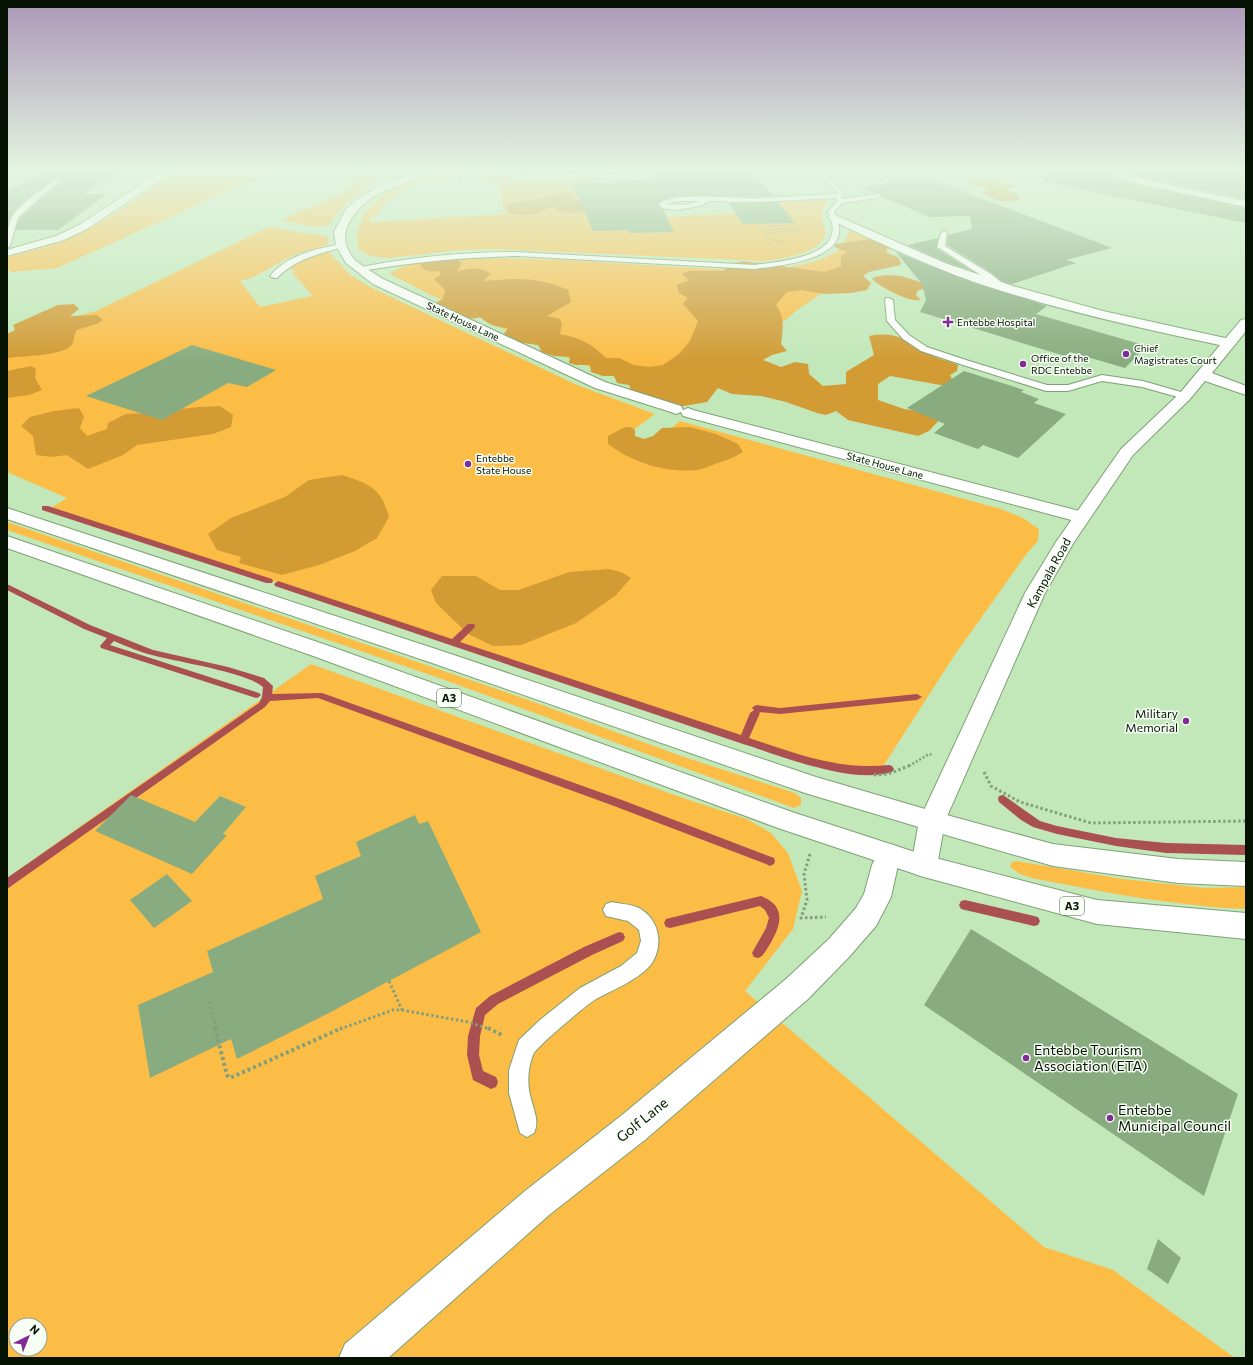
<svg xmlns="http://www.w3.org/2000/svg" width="1253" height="1365" viewBox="0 0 1253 1365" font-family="Commissioner,sans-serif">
	<rect width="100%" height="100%" fill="#c2e8b9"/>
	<path fill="#fcbd47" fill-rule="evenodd" d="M177 171H283L230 190 57 268 11 272 7 268V257C31 251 55 245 77 235 113 217 144 193 177 171Z
		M479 171C491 171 502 178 514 181L584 179 601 182 571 184 579 200 609 199 656 203 658 207 664 209 667 217 754 212V205L767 201 828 199 827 200 828 203C818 212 823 221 826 234 818 255 783 258 764 261L494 249 460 250 388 258 372 256 362 252 358 247 357 236 363 214 381 197 397 186 411 181 445 172H454L456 174V180L419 182 384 203 377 216H371L370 222 505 214 498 184 474 179 475 172Z
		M506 171H587L586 172 578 173C563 174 517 181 506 171Z
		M367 173 374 176 376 180 373 184 343 206 329 225 316 227 281 220 353 188 348 182Z
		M269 227 324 236 328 238 329 242C323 249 309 250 300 253 278 260 263 276 240 281L260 307 313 296 292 272 297 271 287 268C298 261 317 251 330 253L349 274 370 287 577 385 655 414 628 434 654 443 680 421 1001 509 1023 518 1039 529 1038 541 1028 552 954 656 882 768C841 776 784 752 745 739L757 712 754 711 742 738 457 642 475 624 472 623 454 641 51 508 67 498 7 472V336L96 311Z
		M850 231 892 249 879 252 796 311 783 322 647 390 556 353 425 292 390 274C417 247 601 263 645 265 680 267 714 269 749 271 776 269 817 267 840 249 846 244 846 236 850 231Z
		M7 522 523 698 681 756 795 793 801 798V805L794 808 442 679 7 530Z
		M311 664 680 797 747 819 771 833 788 853 802 891 793 929 745 991 1044 1247 1113 1270 1235 1358H7V878ZM16 1325H40V1349H16Z
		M1016 861 1123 879 1205 888 1246 887V909C1173 906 1103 892 1032 878L1020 874 1010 867 1012 862Z"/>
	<path fill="#d29b34" d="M974 177 1018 186 1007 189 1009 192 1018 194 1020 199C1003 204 996 201 981 192L987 190 984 186 973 185 968 180Z
		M560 193 570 194 574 199 602 205C587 210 567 219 553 207 546 209 543 211 538 213 529 216 517 216 509 213L506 206 512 203 533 200Z
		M871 239 878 240 887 247 886 252 899 258 901 265 869 272 863 276 871 283 867 290 850 293 825 294 802 290 787 292 776 305C785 317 783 329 781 344L787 351 772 355 763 360 781 367 795 362 808 364 809 374 823 386 846 384V372L874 355 869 336C902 330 908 344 935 357 942 360 950 361 958 365L957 371 950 375 954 383 946 386 890 376 878 384V400L904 409 933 414 942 417 929 431 918 436 848 420 836 411 826 415 817 413 786 402 761 396 732 394 718 388 707 402 667 409 633 395 629 385 617 383 614 376H603L591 372 590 365H576L569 363 570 357 554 356 542 352 538 345 509 341 503 335 508 328C497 328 488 324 480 317 463 323 449 311 435 303L443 299 445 290 434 279 441 275 439 271C430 272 426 272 420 266L425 260 454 258 462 263 457 272C468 268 481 266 491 274L483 281C514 278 538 277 568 290L571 302 547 316 560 319 562 324 560 334C580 338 591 343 606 358H619L634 365 650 367 663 365 679 354 690 341 698 321 683 304 688 298 679 293 677 285 689 280 682 274 689 271H723L734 263 743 261 825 272 841 266V256L847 252 834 247 836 244Z
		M886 275 901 276 926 284V289L918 290 916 295 921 300C910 303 880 287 872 279L875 277Z
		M74 304 79 309 70 316 97 315 103 320 96 324 77 330C73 335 75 343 70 347 57 356 23 356 7 358V334L15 330 13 325 58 305Z
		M31 366 36 369 35 378 42 390 29 395 7 398V371Z
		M220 406 233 415 231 427 213 434 137 445 123 455 88 469 67 455 52 457 36 455 33 436 21 426 30 417 54 411 79 408 84 417 80 428 87 436 107 429 108 423 126 414 148 413 198 407Z
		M625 427H631L635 430V436L644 439 653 436 662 428 690 427 716 434 738 444 743 452C735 457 727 460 718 463 711 465 704 469 697 470 666 473 633 463 608 444V436Z
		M342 475C369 484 381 487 389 517L377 538 355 551 319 565 282 575 239 563 241 557 217 550 208 534 231 518 285 497 309 480Z
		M609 569 621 572 631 578 615 596 576 623 521 645 493 646 468 634 436 603 431 590 442 576H476L500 590H519L569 572Z"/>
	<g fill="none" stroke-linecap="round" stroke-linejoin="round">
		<path fill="#aa5050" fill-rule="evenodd" d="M42 506H48L272 579 273 581 272 583H266L42 510Z
			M278 581 452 639 468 624H474L475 626 474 628 460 642 741 735 750 713 754 710 752 708 754 706 757 705 780 708 917 694 922 697 917 700 780 714 759 712 760 713 749 738C798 754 836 770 889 765L892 766 894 769 892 772C850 785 780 755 740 743L275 586 274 584Z
			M7 584 90 625 153 650 228 667 264 678 273 686 272 694 322 693 622 800 774 858 775 861 774 864 770 866 766 864 614 806 318 698 270 701 265 707 7 889V878L259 703 262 697 263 687C246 672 177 662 152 655 139 652 126 646 114 641L110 645 259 693 261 695 259 697 256 698 101 648 100 646 107 638 84 629 7 590Z
			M1003 795 1040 821 1057 826 1116 838 1166 843 1246 845V855L1166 853 1116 846 1057 834 1033 827 1021 820 999 802 998 799 999 796Z
			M761 896C787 906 781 925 770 944 766 950 764 956 758 958L754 957 752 953 766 928 769 918 765 910 760 906 670 928 666 927 664 923 666 919 670 918Z
			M965 900 1034 916 1038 917 1040 921 1038 925 1034 926 965 910 961 909 959 905 961 901Z
			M619 932 623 933 625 937 623 941 592 955 498 1004 485 1015 480 1036 479 1055 483 1071 496 1077 498 1082 496 1087 491 1089 473 1080 467 1055 468 1036 476 1008 490 996 584 947Z"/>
	</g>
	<path fill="#88ac7f" d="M47 171H124L83 194H107L58 230H16L19 219 61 181 60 179 55 178 19 206 11 216 7 227V192Z
		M654 171H752L773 196H677L665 199 657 204 663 210 674 232 628 233 630 230 593 231 572 184 649 179 656 174Z
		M1045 171H1119L1114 175 1117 178 1144 186 1246 208V223L1044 182Z
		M1121 171H1246V199L1146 179Z
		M921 176 967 193 1112 248 1066 260 1076 263 1012 284 1002 281 992 273 947 245 948 235 972 229 970 216 930 217 882 197 879 193H874L861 188Z
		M778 202 795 223 743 224 728 203Z
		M938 238 936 248 970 270 946 262 908 245Z
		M896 252 973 283 1047 306 1036 314 1147 346 1125 368 1070 352 1065 356 920 312 926 300 922 284Z
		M192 345 276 370 247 387 228 383 162 420 86 396Z
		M964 371 1024 390 1021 392 1039 399 1034 403 1066 414 1018 458 983 445 978 449 934 433 945 424 907 408Z
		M131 795 195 822 220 796 246 807 223 834 227 835 192 874 95 831Z
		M415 815 419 824 428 821 481 932 329 1013 237 1059 231 1039 150 1078 138 1005 213 972 207 951 323 899 315 876 361 856 356 842Z
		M167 874 192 901 154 928 130 900Z
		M971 929 1238 1094 1204 1196 924 1005Z
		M1158 1239 1181 1258 1168 1284 1147 1269Z"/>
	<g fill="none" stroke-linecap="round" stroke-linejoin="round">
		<defs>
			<path id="lane" d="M428 171H441L429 174 426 172Z
				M460 171H466V180L461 179Z
				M493 171C503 170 514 175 524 176L591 173H593L592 171H598L599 174 623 176 645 175 648 174 646 171H652L655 174 649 178 632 180 591 177 524 180 512 178Z
				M816 171H822L844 193 841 196 842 199 878 194 881 196 878 198 842 203 834 212C860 259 784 265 755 269L517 256C464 257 413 262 361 271L357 269 361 267C413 257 464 252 517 252L755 265C784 261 851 256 828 212L837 201 836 198 755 202 710 201 700 206 677 210 662 208 658 204C674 191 735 199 757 198 783 197 810 195 836 194L838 193ZM679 201H701L684 205 666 204Z
				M55 179 60 180 18 218 10 246 7 248C7 238 7 226 12 217 18 205 44 188 55 179Z
				M944 231 947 233 945 246 991 274 1005 285V289H999L985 278 939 248 937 247 941 233Z
				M341 244 344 246 343 247C319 254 295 259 277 278H274L270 276C287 255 316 249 341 244Z
				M886 298H889L893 300 895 320 909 335 927 347 966 360 1047 385H1068L1102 375 1143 381 1188 394 1190 396 1185 399 1142 387 1102 381 1068 391H1046L960 364 921 351 903 339 887 321 885 300Z
				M612 902C620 904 631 904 639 908 659 919 664 944 652 963 642 978 611 991 596 999 586 1005 539 1045 534 1053 528 1065 527 1083 530 1095 533 1108 540 1121 534 1133L527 1137 520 1133 509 1093V1070L519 1040 540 1020 580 988 621 966 637 953 641 941 639 930 628 921 606 916 603 910 606 904Z"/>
			<path id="street" d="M1120 172 1146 180 1246 201V207L1144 185 1117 177 1115 175 1117 173Z
				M416 173 419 174 421 176 419 178C389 189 363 195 348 225 342 237 346 249 354 259 361 266 373 272 381 278L605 382 681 406 683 410 688 408 693 410 1087 513 1090 517 1087 521 1081 522 1075 521 683 416 681 412 676 414 671 412 595 388 373 284 346 263 336 246 334 232 346 209 359 198 377 187Z
				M833 214 945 263 1013 286 1103 311 1234 340 1236 343 1234 346 1229 347C1143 329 1057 310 974 282 924 264 877 242 829 219L828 217Z
				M890 844 899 847 903 855 898 865 891 897 876 926 849 957 808 999 646 1139 549 1215 388 1358H339L345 1344 525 1191 622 1115 786 979 829 939 856 908 864 894 872 865 881 847Z"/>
			<path id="secondary" d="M162 171H173L87 229 64 240 7 256V250L56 236 79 225Z
				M1246 319V331L1212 373 1246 386V395L1205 381 1190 399 1133 455 1074 542 1045 593 945 821 937 866 933 874 924 877 915 874 911 866 919 821 1025 593 1056 542 1121 449 1180 393 1241 320Z"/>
			<path id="highway" d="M7 508 451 654 816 777 932 811 1053 844 1178 859 1246 862V886L1178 883 1053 866 932 831 805 793 435 664 7 519Z
				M7 536 332 647 792 812 924 855 1097 900 1246 913V939L1097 924 924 877 778 828 316 657 7 548Z"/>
		</defs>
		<use href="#lane" stroke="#7ea175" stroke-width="2"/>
		<use href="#street" stroke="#7ea175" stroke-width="2"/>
		<use href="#secondary" stroke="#7ea175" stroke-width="2"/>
		<use href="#highway" stroke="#7ea175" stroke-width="2"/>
		<path stroke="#829f7b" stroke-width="1" stroke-dasharray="1 1" stroke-linecap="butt" d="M758 225 765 233 800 230 798 228 771 230 769 226 786 225 784 224
			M767 234 766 238 785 243"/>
		<path stroke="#829f7b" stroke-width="1.5" stroke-dasharray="1 1" stroke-linecap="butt" d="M1142 364 1146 361 1144 360"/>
		<path stroke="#829f7b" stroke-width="2.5" stroke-dasharray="2 2" stroke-linecap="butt" d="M909 766 929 754 933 755"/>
		<path stroke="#829f7b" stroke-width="3" stroke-dasharray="2.5 2.5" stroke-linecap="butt" d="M984 772 991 786 1020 802 1091 823 1246 821
			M874 775 888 774 911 765
			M810 854 804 874 807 900 801 918 826 917
			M389 981 402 1010
			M209 1002 216 1029
			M340 1029 393 1010H402L468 1022 490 1029"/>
		<path stroke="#829f7b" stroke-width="4" stroke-dasharray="3 3" stroke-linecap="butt" d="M215 1028 227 1075 230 1078 342 1028
			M488 1028 504 1036"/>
		<use href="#lane" fill="#fff" fill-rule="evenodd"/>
		<use href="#street" fill="#fff" fill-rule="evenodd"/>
		<use href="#secondary" fill="#fff" fill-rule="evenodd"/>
		<use href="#highway" fill="#fff" fill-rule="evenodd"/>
	</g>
	<linearGradient id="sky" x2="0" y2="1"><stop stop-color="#ab97b8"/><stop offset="0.47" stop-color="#e4f5e0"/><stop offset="1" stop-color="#e4f5e0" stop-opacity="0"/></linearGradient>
	<rect width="1253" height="362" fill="url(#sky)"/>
	<g fill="#822a97" stroke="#f7fff5" stroke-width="1.5">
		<path d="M946 316h4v4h4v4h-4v4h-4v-4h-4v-4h4z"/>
		<circle cx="1126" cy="354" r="4"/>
		<circle cx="1023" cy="364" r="4"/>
		<circle cx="468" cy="464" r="4"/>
		<circle cx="1186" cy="721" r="4"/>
		<circle cx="1026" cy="1058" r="4"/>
		<circle cx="1110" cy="1118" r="4"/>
	</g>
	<g text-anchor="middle" stroke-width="3" stroke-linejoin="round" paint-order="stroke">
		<g font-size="10" fill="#051103" stroke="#f7fff5">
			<text transform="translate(463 321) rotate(25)" y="4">State House Lane</text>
			<text transform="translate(885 465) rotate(15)" y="4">State House Lane</text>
		</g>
		<g font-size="10" fill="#051103" stroke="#f7fff5" text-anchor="start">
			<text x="957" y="326">Entebbe Hospital</text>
			<text x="1134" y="352">Chief<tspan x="1134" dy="12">Magistrates Court</tspan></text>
			<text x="1031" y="362">Office of the<tspan x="1031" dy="12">RDC Entebbe</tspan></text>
			<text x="476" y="462">Entebbe<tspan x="476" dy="12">State House</tspan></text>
		</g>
		<g fill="#f7fff5" stroke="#4e584c" stroke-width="1">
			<rect x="437" y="689" width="24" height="18" rx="3"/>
			<rect x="1060" y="897" width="24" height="18" rx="3"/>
		</g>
		<g font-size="11" font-weight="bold" fill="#051103">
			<text x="449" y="702">A3</text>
			<text x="1072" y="910">A3</text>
		</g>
		<g font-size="12" fill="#051103" stroke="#f7fff5">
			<text transform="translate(1049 573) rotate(-61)" y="4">Kampala Road</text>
		</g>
		<g font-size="12" fill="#051103" stroke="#f7fff5" text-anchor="end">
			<text x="1178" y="718">Military<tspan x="1178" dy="14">Memorial</tspan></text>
		</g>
		<g font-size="14" fill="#051103" stroke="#f7fff5" text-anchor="start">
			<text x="1034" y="1055">Entebbe Tourism<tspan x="1034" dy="16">Association (ETA)</tspan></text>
			<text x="1118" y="1115">Entebbe<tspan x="1118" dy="16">Municipal Council</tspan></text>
		</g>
		<g font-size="14" fill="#051103" stroke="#f7fff5">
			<text transform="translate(642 1120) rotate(-39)" y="5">Golf Lane</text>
		</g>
	</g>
	<rect width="1253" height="1365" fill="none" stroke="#051103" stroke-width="16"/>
	<g transform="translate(28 1337) rotate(43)"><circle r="19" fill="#f7fff5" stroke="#96a094"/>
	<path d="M0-3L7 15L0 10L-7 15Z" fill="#822a97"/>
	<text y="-6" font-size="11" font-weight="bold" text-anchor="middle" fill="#051103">N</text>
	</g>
</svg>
